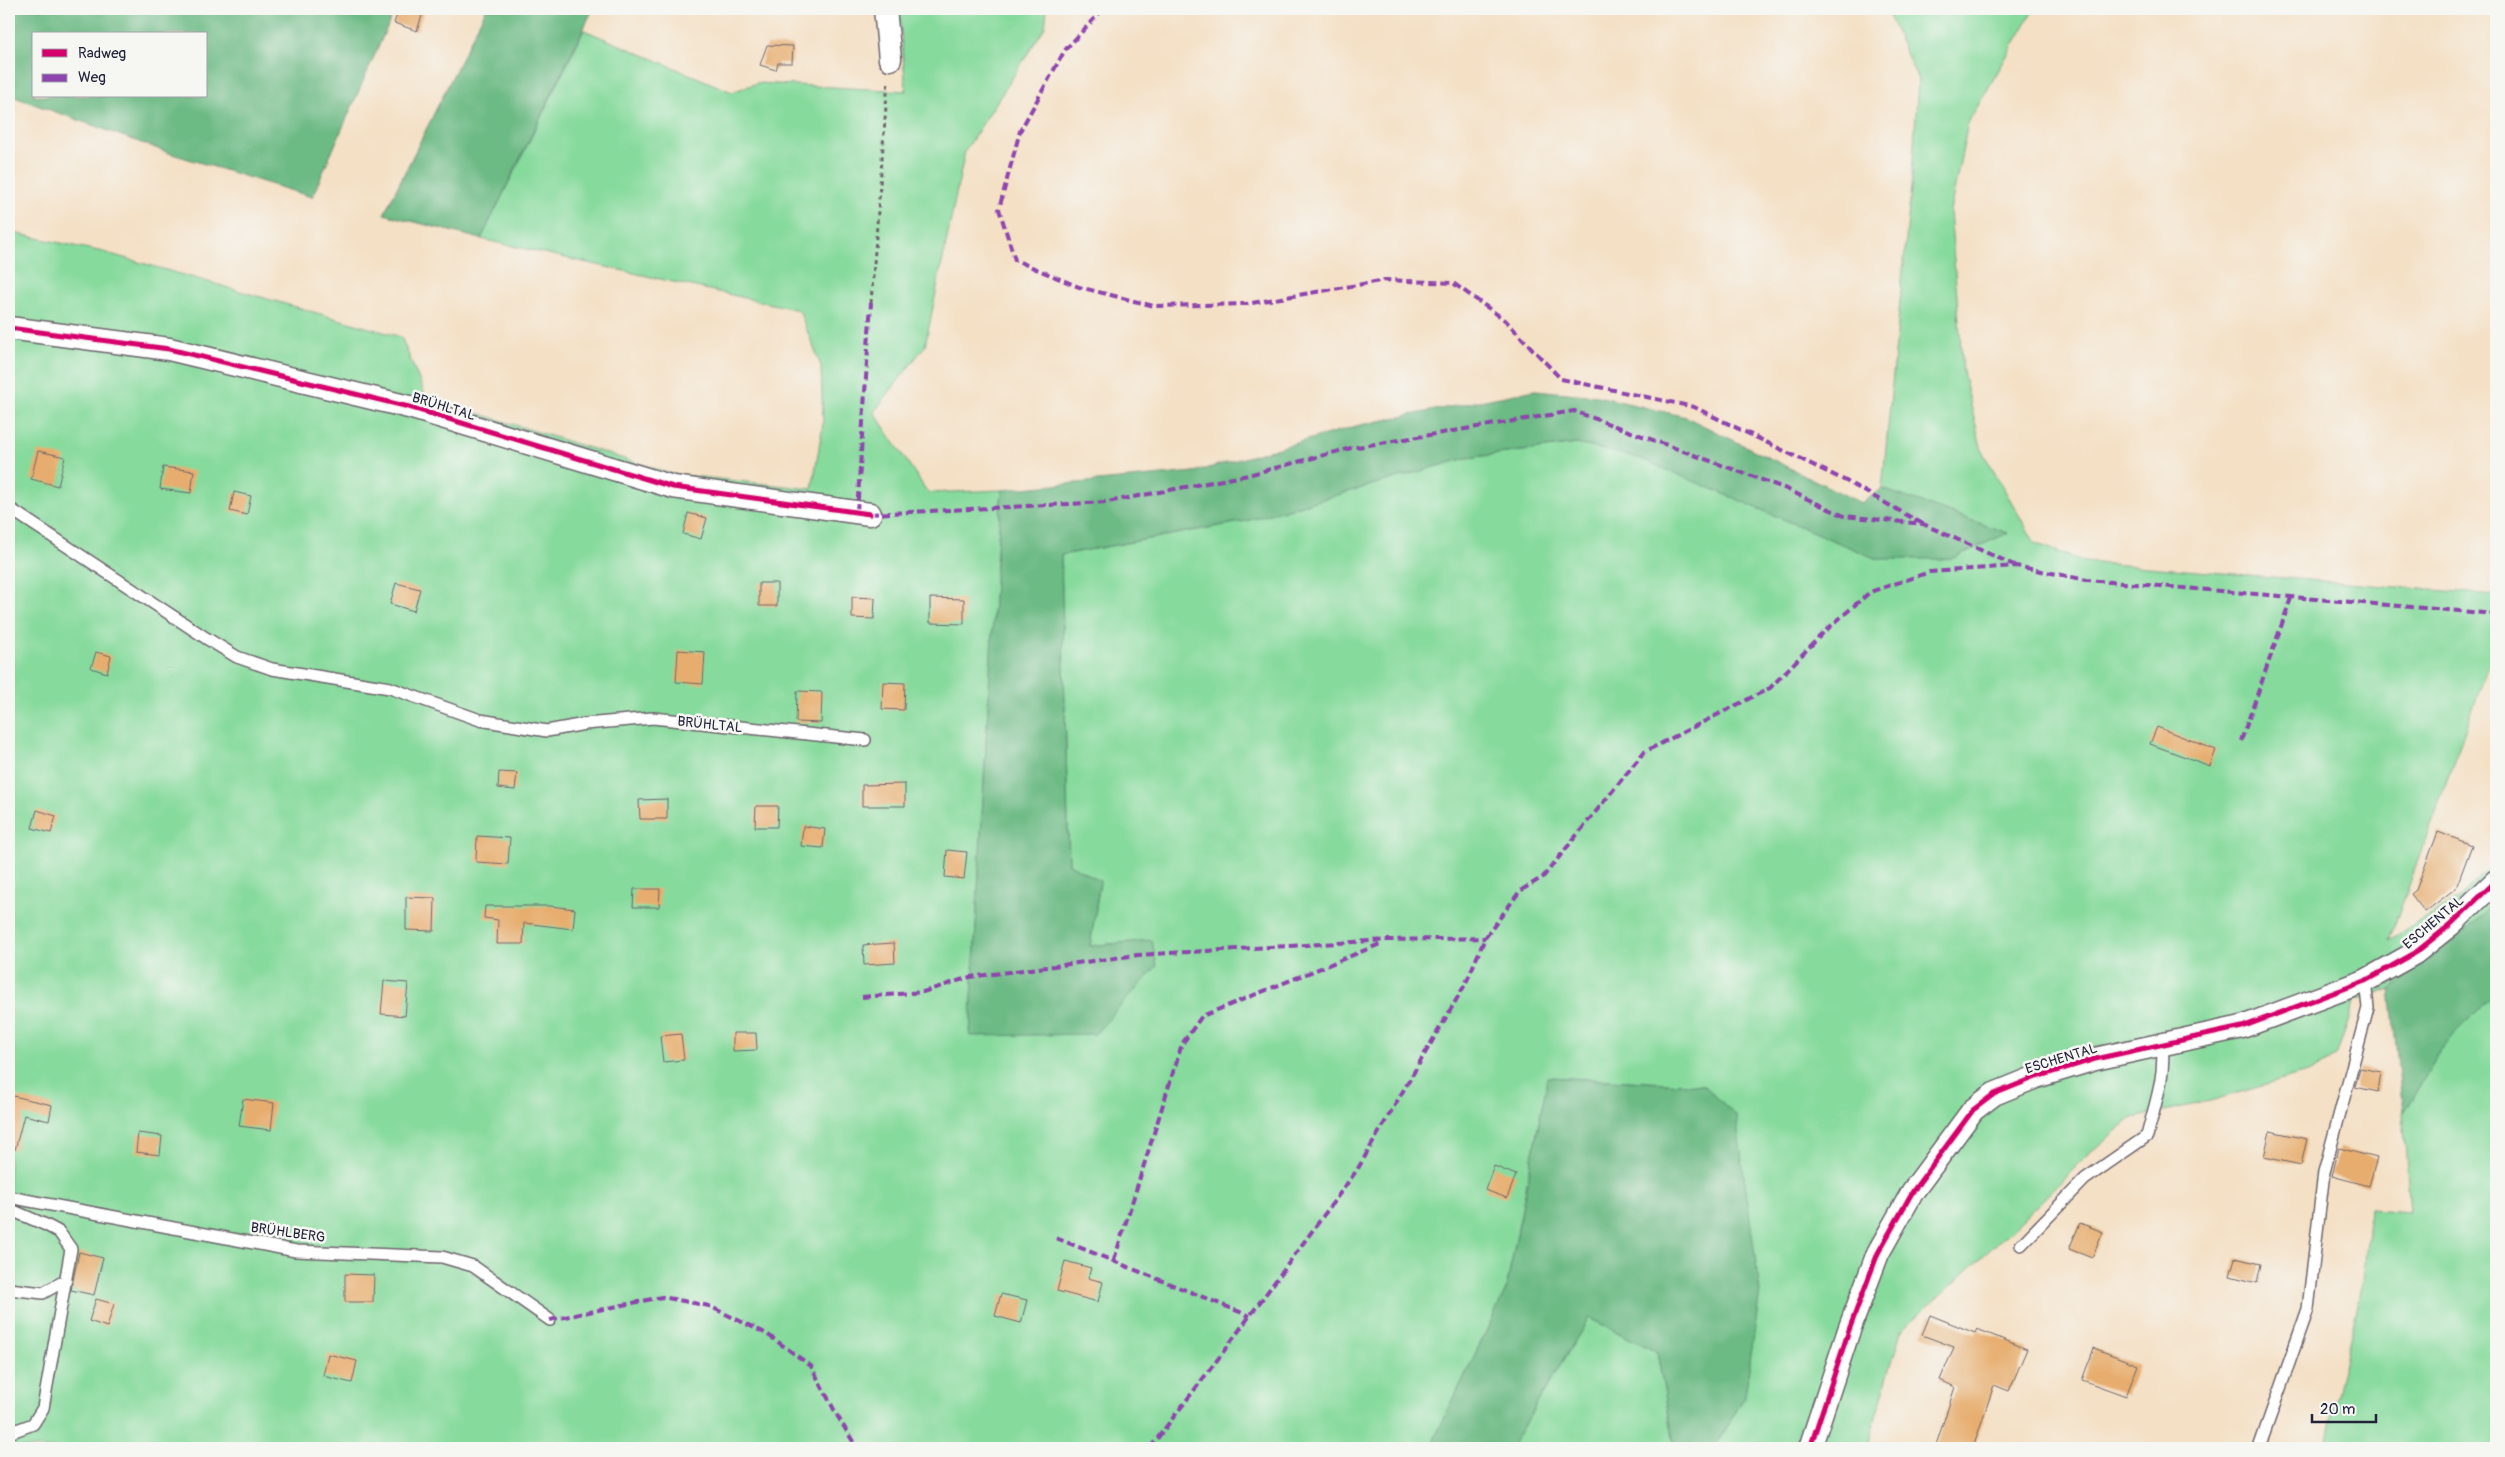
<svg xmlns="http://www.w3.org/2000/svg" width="2505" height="1457" viewBox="0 0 2505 1457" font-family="Pangolin,sans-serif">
	<rect width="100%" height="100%" fill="#f6f6f2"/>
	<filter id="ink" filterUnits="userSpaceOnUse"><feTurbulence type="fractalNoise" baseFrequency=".02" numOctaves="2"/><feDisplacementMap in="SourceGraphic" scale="10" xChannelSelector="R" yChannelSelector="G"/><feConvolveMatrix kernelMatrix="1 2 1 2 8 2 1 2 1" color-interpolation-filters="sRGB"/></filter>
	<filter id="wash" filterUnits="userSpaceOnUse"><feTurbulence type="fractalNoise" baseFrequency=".0096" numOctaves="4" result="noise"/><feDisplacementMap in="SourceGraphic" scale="20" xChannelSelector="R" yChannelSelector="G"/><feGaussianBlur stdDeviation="1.12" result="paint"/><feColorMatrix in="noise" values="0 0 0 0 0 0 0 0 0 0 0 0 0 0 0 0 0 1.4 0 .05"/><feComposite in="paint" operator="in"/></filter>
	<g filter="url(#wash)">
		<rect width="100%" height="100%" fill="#f4e0c5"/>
		<path fill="#86da9c" stroke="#547e6c" d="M899 9H1047L1045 27 965 151 925 346 874 412 928 493 1002 490 996 563 970 1035 1152 940 1090 946 1100 882 1069 864 1061 555 1246 521 1466 458 1577 444 2008 534 1882 489 1912 177 1918 80 1886 9H2034L1968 123 1950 211 1963 372 1982 451 2035 543 2085 562 2496 595V645L2389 940 2460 897 2496 862V901L2480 918 2390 989 2355 1000 2336 1057 2310 1072 2210 1101 2133 1118 2089 1154 2019 1223 1901 1331 1867 1448H1714L1745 1396 1704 1085 1548 1077 1506 1290 1430 1448H9V232L103 252 401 337 426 397 672 474 812 489 823 424 821 366 799 310 481 239 584 30 732 92 757 83 906 91Z
			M2496 992V1448H2325L2363 1282 2370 1209 2410 1212 2403 1113 2446 1042Z
			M1589 1318 1657 1352 1675 1448H1510Z"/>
		<path fill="#6cba84" stroke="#476e60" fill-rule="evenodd" d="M9 9H395L312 197 172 154 9 95ZM34 34H206V96H34Z
			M486 9H593L481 239 384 214Z
			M1535 390 1597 396 1686 417 1861 503 1882 489 2008 533 1951 559H1877L1639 458 1577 444 1466 458 1246 521 1061 555 1069 864 1100 881 1090 946 1152 940 1157 966 1095 1034 970 1036 996 563 1002 490 1194 472 1360 425Z
			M2496 901V992L2446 1042 2403 1113 2390 989 2480 918Z
			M1548 1077 1704 1085 1736 1116 1760 1292 1745 1396 1714 1448H1675L1657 1352 1589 1318 1510 1448H1430L1506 1290Z"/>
		<g id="blocks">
			<path fill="#e7ad6e" d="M399 9H424L417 31 394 23Z
				M767 45 793 46 792 63H778L776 70 760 65Z
				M38 451 65 457 58 486 31 479Z
				M163 467 194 471 191 493 160 489Z
				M234 492 251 496 247 515 230 511Z
				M688 513 707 518 701 539 683 534Z
				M396 583 420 589 414 611 390 604Z
				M759 583H777V606H759Z
				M852 597 875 598 874 619 852 618Z
				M930 598 964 599V624L930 623Z
				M678 650 705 652 703 684 676 682Z
				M96 652 111 656 107 673 91 668Z
				M883 682 905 683 904 710 882 709Z
				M797 691 822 692 821 723 796 722Z
				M2157 727 2216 750 2210 766 2150 744Z
				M499 772 517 773 515 790 498 788Z
				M905 784V806H862V785Z
				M667 799V819H640L639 800Z
				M756 806H778L777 827H755Z
				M37 810 56 816 51 833 32 828Z
				M803 826 825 829 823 848 801 846Z
				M2438 832 2472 845 2456 888 2425 912 2411 894 2416 890Z
				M477 836 510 838 508 864 476 862Z
				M947 850 967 852 964 879 945 877Z
				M634 889H660L659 907H633Z
				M406 897 435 898 434 931 406 930Z
				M485 906H550L575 909 573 929 524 923 523 944H497L498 920 484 918Z
				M894 943 895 963 864 965 863 945Z
				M384 981 408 983 405 1016 381 1014Z
				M733 1033H756L757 1050 733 1051Z
				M681 1034 684 1060 663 1062 660 1036Z
				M2360 1068 2381 1072 2378 1092 2355 1087Z
				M9 1095 52 1105 49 1121 24 1115 15 1150 9 1149Z
				M243 1099 274 1103 271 1130 239 1126Z
				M2270 1131 2307 1139 2301 1165 2264 1157Z
				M138 1133 162 1136 160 1155 136 1152Z
				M2339 1148 2377 1158 2369 1186 2332 1176Z
				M1494 1166 1516 1175 1507 1198 1485 1190Z
				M2080 1223 2103 1232 2092 1258 2069 1249Z
				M79 1252 103 1258 94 1295 71 1290Z
				M2235 1258 2261 1264 2257 1283 2230 1276Z
				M1065 1261 1091 1268 1088 1278 1103 1282 1098 1302 1057 1291Z
				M345 1274 374 1275 373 1302H345Z
				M1001 1294 1027 1300 1021 1323 995 1316Z
				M96 1299 114 1304 107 1327 89 1321Z
				M1930 1315 1975 1333 1977 1329 2027 1349 2009 1391 1994 1385 1973 1448H1935L1955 1387 1940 1380 1954 1347 1922 1335Z
				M2094 1348 2138 1365 2126 1396 2082 1380Z
				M328 1354 357 1361 352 1383 323 1376Z"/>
		</g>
	</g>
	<g filter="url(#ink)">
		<use href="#blocks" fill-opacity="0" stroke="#6c646b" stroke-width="1"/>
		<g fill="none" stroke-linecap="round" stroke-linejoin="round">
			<defs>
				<path id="lane" d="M9 508 206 638 237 657 272 669 390 688 480 720 547 731 585 724 653 718 865 740
					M9 1197 296 1251 442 1257 473 1266 550 1320
					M9 1209 46 1225 59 1232 71 1249 43 1408 33 1424 9 1433
					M2021 1245 2085 1179 2147 1136C2154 1107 2166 1076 2162 1046
					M9 1289 43 1293 66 1280
					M2259 1448 2308 1309 2324 1172 2368 1008 2365 981"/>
				<path id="street" d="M885 9 890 59
					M9 328 169 349 409 407 673 487 870 514
					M1810 1448 1849 1330 1878 1253 1913 1191 1973 1110 1994 1094 2036 1077 2095 1059 2242 1027 2365 981 2415 953 2450 925 2496 881"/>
			</defs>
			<use href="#lane" stroke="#6c646b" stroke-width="14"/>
			<use href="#street" stroke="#6c646b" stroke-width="25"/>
			<path stroke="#6c646b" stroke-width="3" stroke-dasharray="4 4" stroke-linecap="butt" d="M871 303 888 80"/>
			<use href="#lane" stroke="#fff" stroke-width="11"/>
			<use href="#street" stroke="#fff" stroke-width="22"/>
			<path stroke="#8e44ad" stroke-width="4" stroke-dasharray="8 4" stroke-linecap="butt" d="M1103 9 1065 50 1020 131 999 209 1015 260 1079 287 1154 306 1246 304 1386 280 1453 283 1505 320 1561 379 1694 407 1846 481 1923 524
				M857 512 871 303
				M870 514 1107 502 1248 475 1351 448 1574 411 1784 488 1844 516 1923 524 2014 565
				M2241 741 2291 598
				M862 997 923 992 970 977 1138 955 1388 940 1485 938
				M1056 1238 1250 1316
				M1114 1260 1182 1044 1202 1016 1380 944
				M550 1320 662 1297 709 1306 767 1334 811 1366 838 1417 857 1448
				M1150 1448 1221 1355 1357 1170 1466 983 1485 938 1520 891 1543 877 1644 752 1770 688 1824 632 1870 592 1930 572 2016 566 2087 580 2496 614"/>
			<defs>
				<path id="cycleway" d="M9 328 169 349 409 407 673 487 870 514
					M1810 1448 1849 1330 1878 1253 1913 1191 1973 1110 1994 1094 2036 1077 2095 1059 2242 1027 2365 981 2415 953 2450 925 2496 881"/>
			</defs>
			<use href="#cycleway" stroke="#f6f6f2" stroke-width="8"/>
			<use href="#cycleway" stroke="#d6006c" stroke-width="5"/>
		</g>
	</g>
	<g text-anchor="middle" stroke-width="5" stroke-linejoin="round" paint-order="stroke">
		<g font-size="14" fill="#22223b" stroke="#f6f6f2">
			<text transform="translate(444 406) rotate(17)" y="5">BRÜHLTAL</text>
			<text transform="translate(710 724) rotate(6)" y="5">BRÜHLTAL</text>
			<text transform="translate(2433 922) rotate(-40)" y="5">ESCHENTAL</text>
			<text transform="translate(2061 1058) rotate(-17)" y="5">ESCHENTAL</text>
			<text transform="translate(288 1232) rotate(8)" y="5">BRÜHLBERG</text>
		</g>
	</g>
	<rect width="2505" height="1457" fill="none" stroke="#f6f6f2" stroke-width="30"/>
	<rect x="32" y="32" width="175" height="65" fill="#f6f6f2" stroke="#a1a1a9"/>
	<rect x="42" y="49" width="25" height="8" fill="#d6006c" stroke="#a1a1a9"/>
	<text x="78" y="58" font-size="15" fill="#22223b">Radweg</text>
	<rect x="42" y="74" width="25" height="8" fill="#8e44ad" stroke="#a1a1a9"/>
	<text x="78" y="82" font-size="15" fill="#22223b">Weg</text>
	<path d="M2312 1414v8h64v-8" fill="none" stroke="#22223b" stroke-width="2.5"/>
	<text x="2320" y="1414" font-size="15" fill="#22223b" stroke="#f6f6f2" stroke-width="4" paint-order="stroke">20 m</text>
</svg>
